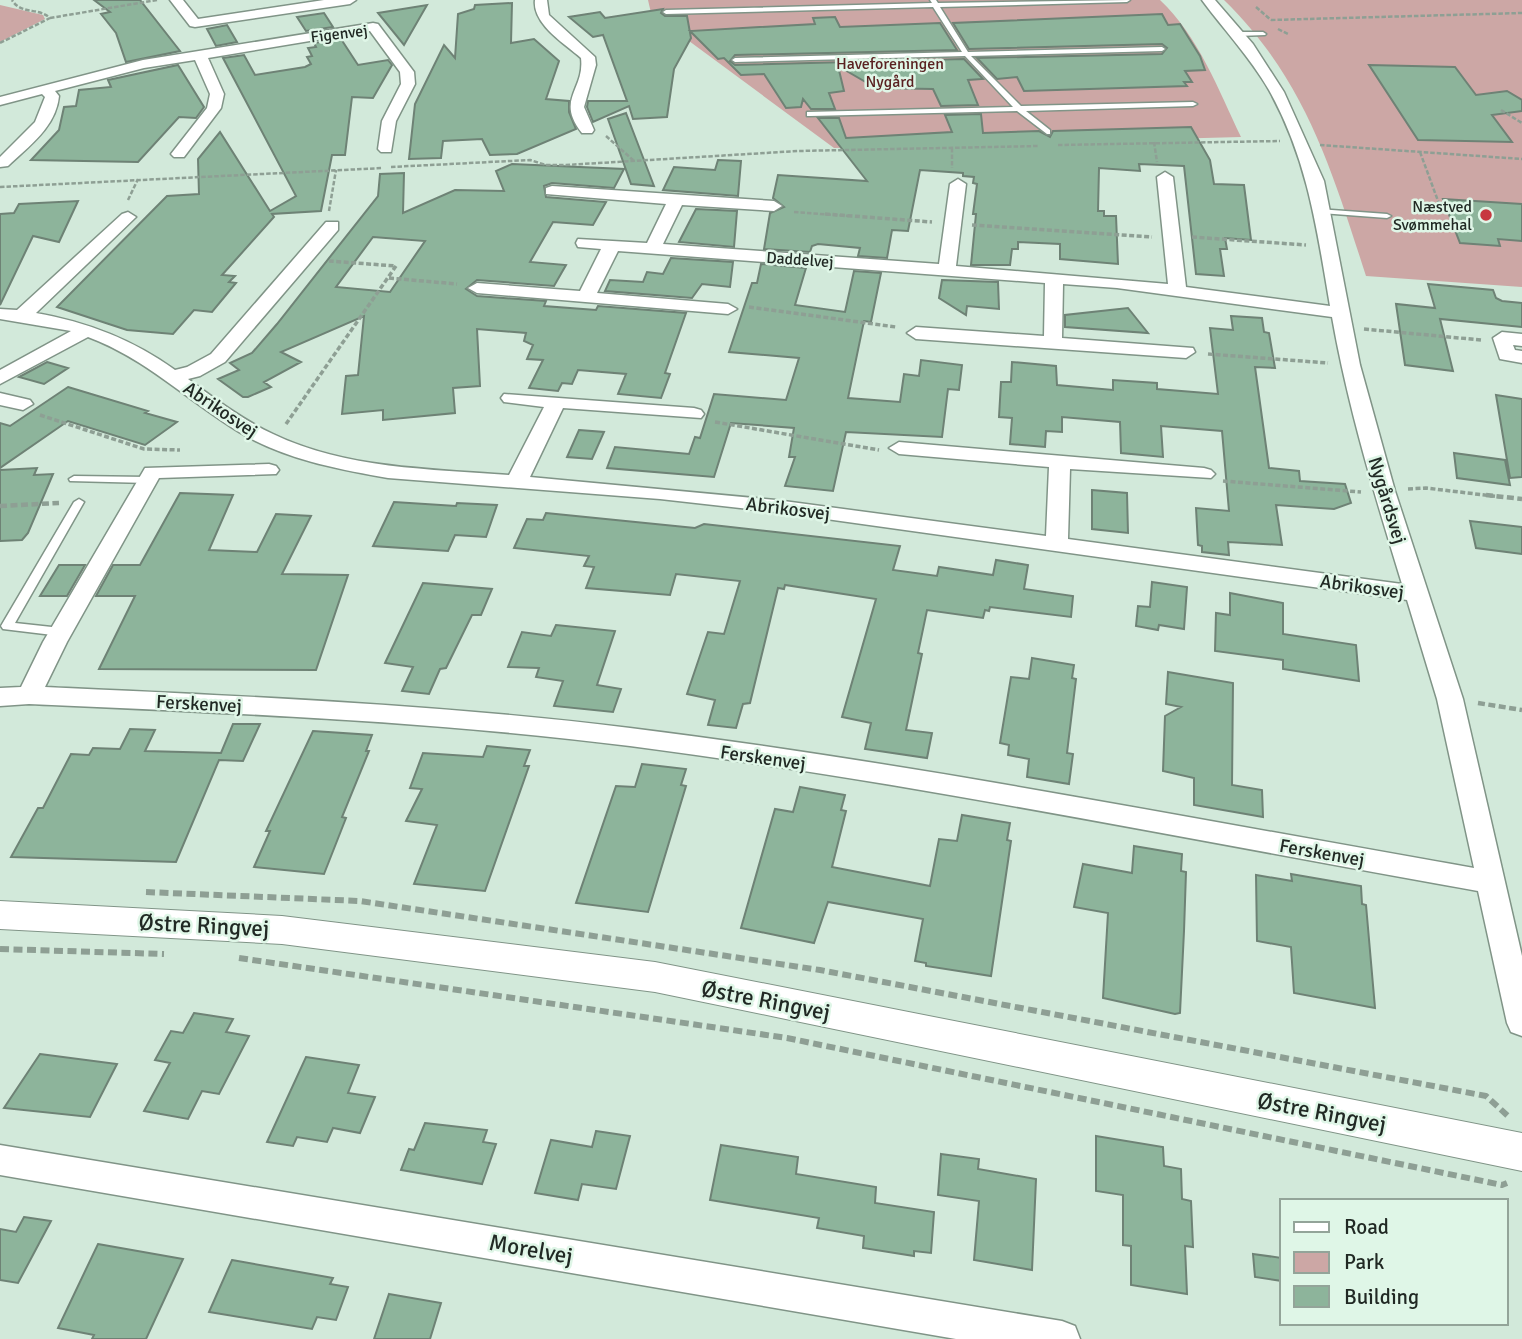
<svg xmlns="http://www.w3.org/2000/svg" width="1522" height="1339" viewBox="0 0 1522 1339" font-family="Signika,sans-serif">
	<rect width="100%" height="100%" fill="#d2e9da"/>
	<path fill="#cca7a5" d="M648 0H1160C1199 37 1218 89 1241 137L834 148 651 13Z
		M1224 0H1522V287L1366 276C1332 171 1306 80 1224 0Z
		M0 5 43 15 45 19 0 42Z"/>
	<path fill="#8db49b" stroke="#6e8275" stroke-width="2" fill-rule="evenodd" d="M94 0H140L180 51 126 62 116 33 101 14 110 12Z
		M512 3 511 43 534 39 559 61 546 99 569 101V112L576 129 517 154 490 155 482 139 443 141 441 158 409 159 415 104 444 45 455 58 458 14 474 9 475 5Z
		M427 5 404 45 378 13Z
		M663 9 661 13 665 16H687L691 38 674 69 667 117 633 119 629 106 593 122 587 107 588 101H627L603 35 593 37 569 17 600 12 605 18Z
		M324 13 333 27 306 31 297 17Z
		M1162 14 1168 25 1180 24 1200 56 1205 70 1185 71 1192 82H1184L1187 86 1024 91 1017 77 997 79 977 58 1162 54 1167 48 1162 44 969 49 953 23Z
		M835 17 840 27 940 23 957 50 735 55 730 61 735 65 964 59 983 79 968 80 978 105 941 106 933 89 876 88 838 66 844 91 829 93 835 109H811L803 99 801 107 786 108 764 74 741 75 724 58 718 59 690 31 815 24 813 18Z
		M227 25 237 42 216 46 207 29Z
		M341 39 358 65 388 60 392 65 373 98 352 97 345 155H332L321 211 272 214 274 217 222 275 235 276 229 282 236 283 212 312 194 310 173 334 127 330 57 307 167 196 199 194 198 159 220 132 270 211 296 196 223 58 244 55 255 75 305 67 311 64 307 57 312 56 308 48 316 47 314 43Z
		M178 65 204 107 196 118 179 117 138 162 31 160 59 130 64 107 76 106 79 90 111 87 108 80Z
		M1369 65 1455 67 1476 95 1507 91 1522 100V111L1492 115 1512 142 1418 140Z
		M626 113 654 186 631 184 608 119Z
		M981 114 983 133 1039 131 1050 137 1053 131 1191 127 1210 160 1214 184 1244 185 1251 240 1225 238 1227 249H1220L1224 276 1196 274 1184 166 1139 164 1140 171 1099 168 1098 211H1104V216H1116L1118 264 1060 259V244L1018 242V249H1012L1010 265H971L976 214H973L977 184 973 183 974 177 963 176V173L920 170 908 231 892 230 887 258 858 256 860 248 818 244 812 246 810 252 764 249 770 213 784 207 773 198 778 175 867 181 818 118H839L846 138 952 132 945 115Z
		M718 160 741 161 738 196 663 190 674 167 715 170Z
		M512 164 624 169 614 188 552 183 544 186 546 197 606 202 593 225 553 222 530 262 566 265 554 286 477 280 466 289 477 296 546 301 544 306 596 310 598 306 686 313 665 373 670 374 661 398 618 394 626 374 578 370 572 384 562 383 558 391 529 388 543 360 527 359 533 345 524 341 526 333 477 329 480 386 453 388 455 413 383 420V410L342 414 346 376 358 375 364 316 281 352 301 362 264 382 271 387 248 397H243L218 379 239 370 230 363 252 353 277 324 378 196 380 174 404 173 403 213 455 190 504 191 496 171ZM373 237 425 241 390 292 336 287Z
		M1443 199 1522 204V241L1498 239 1500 246 1460 243Z
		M78 201 59 242 33 236 0 305V214L14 213 19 204Z
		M696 209 737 211 734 247 679 242Z
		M671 258 733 262 730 287 702 284 692 298 605 291 610 280 643 282 647 272 663 274Z
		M761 264 806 268 795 305 845 312 854 271 881 273 871 322 864 321 848 398 900 402 904 374 919 376 921 360 962 365 959 390 948 389 942 437 846 432 833 491 785 486 795 457H789L794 428 731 423 714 477 607 468 615 447 689 454 695 437 700 438 714 394 786 400 799 358 729 352 752 283H757Z
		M942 280 998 282 999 309 967 306 966 315 939 298Z
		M1428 284 1493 290 1496 298 1502 301 1522 303V327L1440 319 1453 371 1405 365 1396 304 1435 308Z
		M1128 308 1148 333 1065 327V315Z
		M1231 316 1262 318 1264 332 1269 333 1275 368 1255 367 1269 468 1299 471 1300 481 1345 484 1351 503 1334 509 1276 505 1282 545 1228 542 1229 555 1202 552V546L1198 545 1196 508 1229 511 1222 431 1161 426 1163 457 1121 453 1120 422 1062 417V432L1046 431 1045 447 1010 444 1012 418 999 417 1001 382H1011L1012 362 1056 366 1057 385 1113 390V380L1157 383V389L1218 394 1210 328 1233 330Z
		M47 362 68 368 44 384 19 377Z
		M68 387 148 411 145 413 177 422 145 445 68 421 0 468V423L10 426Z
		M1496 395 1522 399V477L1510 478Z
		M579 430 604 432 592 459 567 457Z
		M1454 453 1505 460 1510 485 1457 478Z
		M37 468 34 475 53 474 28 533 22 540 0 541V470Z
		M1092 490 1127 493 1128 533 1092 529Z
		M180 493 233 495 209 550 257 552 276 514 311 516 282 574 348 575 316 670 99 669 135 596H96L113 565H140Z
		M394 502 456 506 457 503 497 505 486 537 455 535 448 551 373 546Z
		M546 513 695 528 704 524 900 546 893 570 937 576 939 567 993 575 996 560 1028 565 1024 589 1073 596 1071 617 990 607 989 611 985 610 983 618 927 610 918 653 922 654 906 730 932 733 927 758 865 749 871 723 842 717 876 599 785 585 784 589 778 588 750 703 743 704 736 728 708 725 715 700 687 694 708 632 724 634 740 581 676 574 670 595 586 588 594 567 584 566 589 556 514 548 527 519 543 520Z
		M1470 521 1522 527V554L1476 548Z
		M59 565H85L67 596H40Z
		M1152 582 1187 587 1184 629 1159 625 1158 630 1136 626 1138 606 1150 607Z
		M423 583 492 589 481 615H472L446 668 440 669 429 694 402 691 413 667 385 663Z
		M1230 593 1283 603V634L1356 645 1359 681 1283 669V660L1215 651 1216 613 1230 615Z
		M556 625 615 631 597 685 621 689 613 712 554 706 563 681 536 677 539 668 508 667 522 632 551 636Z
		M1032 658 1074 665 1072 678 1076 679 1067 753 1073 754 1069 784 1027 777 1029 759 1008 755 1009 745 1000 743 1011 677 1029 679Z
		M1168 672 1233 683 1232 785 1262 790 1263 817 1194 805V778L1163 771 1165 716 1181 707 1166 704Z
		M233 724H260L243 761 219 760 176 862 11 857 38 808H43L71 754 89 755 93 748 120 749 130 729 155 730 145 751 221 753Z
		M313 731 372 735 366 751H369L342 817 346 818 324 874 254 867 270 831H266Z
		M487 746 530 750 524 766H529L485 891 414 884 437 825 406 821 422 789 410 788 423 753 483 757Z
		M642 764 686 769 681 785 686 786 648 912 576 903 616 786 635 787Z
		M800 787 845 795 841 810 846 811 832 867 930 886 939 839 957 841 962 815 1010 823 1007 840 1011 841 991 976 926 966V963L915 961 923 919 828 902 814 943 741 928 775 809 793 812Z
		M1134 846 1182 854 1181 871 1186 872 1184 931 1180 1013 1175 1014 1103 998 1108 913 1074 907 1083 864 1132 873Z
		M1291 874 1361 886 1362 904 1366 905 1375 1008 1294 993 1291 947 1257 941 1256 875 1292 881Z
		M194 1013 233 1019 226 1032 249 1036 219 1094 202 1091 188 1119 144 1111 170 1063 155 1060 171 1031 183 1033Z
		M40 1054 117 1064 90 1117 4 1108Z
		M306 1057 359 1065 348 1093 375 1097 360 1133 333 1128 327 1142 297 1137 293 1146 267 1142Z
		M425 1123 487 1130 483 1142 496 1144 482 1184 401 1170 409 1149 414 1150Z
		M596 1131 630 1136 616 1189 582 1184 578 1200 535 1193 551 1140 592 1147Z
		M1096 1136 1163 1147 1164 1166 1181 1169 1182 1199 1191 1201 1193 1247 1185 1246 1187 1294 1131 1285V1246L1123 1245V1195L1096 1191Z
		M721 1145 798 1157 796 1174 876 1187 875 1203 934 1212 931 1253 914 1251V1256L863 1248 864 1236 817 1228 819 1218 710 1200Z
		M941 1154 979 1159 978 1169 1036 1179 1032 1270 974 1260 979 1201 938 1195Z
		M24 1217 51 1221 18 1283 0 1280V1229L16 1232Z
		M98 1244 183 1259 146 1339H92L94 1335 58 1328Z
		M1253 1254 1282 1258V1281L1255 1277Z
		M232 1260 333 1278 330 1284 348 1287 336 1320 317 1317 312 1329 209 1312Z
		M389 1294 441 1303 430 1339H374Z"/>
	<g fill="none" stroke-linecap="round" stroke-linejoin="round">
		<defs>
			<path id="service" d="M930 0H936L938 3 1130 0 1127 2 940 7 968 52 1162 47 1165 49 1162 51 971 56 1021 106 1193 102 1197 104 1193 106 1026 111 1050 130V134H1047L1017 111 810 116H807V112L1013 107 965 56 735 62 732 60 735 58 962 52 933 7 666 14 663 12 666 10 932 3Z
				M1263 32 1266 34 1265 35 1238 36 1235 34 1238 32Z
				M1318 209 1387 214 1391 216 1387 218 1321 213 1317 211Z
				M74 476 148 477 153 480 148 483 70 481 69 479Z
				M79 499 84 502 15 623 61 628 67 632 61 636 3 629 1 626 74 502Z"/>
			<path id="minor" d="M170 0H183L198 19 324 0H356L350 4 195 27 190 26Z
				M535 0H547L549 15 595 57 596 65 584 107 594 130 592 133H582C555 99 585 90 581 58 565 44 532 24 535 0Z
				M1202 0H1215L1253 44 1284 92 1324 181 1360 365 1395 491 1463 699 1522 956V1036L1511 1032 1507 1023 1478 891C1197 841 915 783 630 746 431 721 230 713 29 704L0 706V688L21 687 43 642 145 468 269 464 276 466 279 470 276 474 159 478 67 642 45 687C241 696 436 704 630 728 913 763 1193 819 1474 868L1437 699 1407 600 776 512 660 499 388 478C337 469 284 459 239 432 188 401 145 358 88 337L0 384V370L71 331 0 319V309L17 310 122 214 128 212 136 217 36 313C87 322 132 339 175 370L187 367 211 354 326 222H338V230L225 362 200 376 188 379C215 399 243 420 273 434 346 469 430 469 509 475L544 407 504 402 501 398 504 394 694 408 701 410 704 414 701 418 563 408 530 477 776 500 1046 536 1049 467 899 454 889 448 899 442 1204 468 1211 470 1215 474 1211 478 1070 469 1068 539 1402 584C1375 496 1348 408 1332 317L1117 288 1063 284 1062 338 1193 348 1195 352 1186 358 916 339 907 333 916 327 1044 336 1045 283 618 251 597 293 728 304 737 309 728 314 477 293 468 288 477 283 580 291 601 249 578 247 576 243 578 239 647 243 666 204 546 194V188L552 186 774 201 782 206 774 211 682 205 663 244 939 264 950 184 958 179 966 184 956 266 1168 284 1157 177 1165 172 1173 177 1186 287 1330 306C1317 230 1308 160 1269 90 1250 57 1224 30 1202 0Z
				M373 23 378 24 414 72 415 84 396 121 391 152H381L378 149 382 121 401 84 400 72 370 31 208 58 224 94 221 108 184 157H174L171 154 207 108 210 94 195 60 144 68 55 91 59 96C56 127 29 146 8 166L0 167V157L35 122 45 97 42 94 0 105V97L143 60Z
				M1502 332 1522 334V346L1513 345 1515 350 1522 351V363L1500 359 1493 338Z
				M0 393 30 400 33 404 23 410 0 405Z
				M0 1145 1062 1321 1075 1326 1080 1339H956L0 1175Z"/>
			<path id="tertiary" d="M0 901 282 916 655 962 1522 1133V1171L655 992 282 944 0 929Z"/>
		</defs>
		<use href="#service" stroke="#809487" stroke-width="3"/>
		<use href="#minor" stroke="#809487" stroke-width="3"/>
		<use href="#tertiary" stroke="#809487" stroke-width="2"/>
		<path stroke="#8e9f94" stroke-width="2.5" stroke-dasharray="4.5 2" stroke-linecap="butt" d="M1256 7 1271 20
			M50 18 157 0
			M1271 20 1522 13
			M1278 29 1288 34
			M0 43 50 18C38 7 21 15 12 0
			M1501 110 1522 123
			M606 136 633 160
			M1154 142 1157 162
			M1058 145 1280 141
			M1320 145 1522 159
			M952 148V168
			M1420 152 1441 209
			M391 167 530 160 546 165H566L798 151 1039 146
			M0 187 383 168
			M128 200 138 179
			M329 211 336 170
			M794 212 849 216"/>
		<path stroke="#8e9f94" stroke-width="3.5" stroke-dasharray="5 2.5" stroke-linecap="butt" d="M825 214 932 222
			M972 225 1152 237
			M1192 237 1306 245
			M389 278 457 284
			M749 307 896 327
			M1364 329 1481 340
			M1208 354 1328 363
			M40 415 144 449 180 450
			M715 422 879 450
			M286 424 396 266 329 261
			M1223 481 1361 492
			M1408 489 1426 488 1501 497"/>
		<path stroke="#8e9f94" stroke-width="4.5" stroke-dasharray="7 3.5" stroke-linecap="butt" d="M1486 495 1522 499
			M0 506 59 503
			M1478 703 1522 710"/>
		<path stroke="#8e9f94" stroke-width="6" stroke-dasharray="9 4.5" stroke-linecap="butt" d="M146 892 360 901 820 970 1486 1096 1508 1116
			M0 949 164 954
			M239 958 787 1038 1502 1185 1507 1183"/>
		<use href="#service" fill="#fff" fill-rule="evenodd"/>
		<use href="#minor" fill="#fff" fill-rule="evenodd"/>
		<use href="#tertiary" fill="#fff" fill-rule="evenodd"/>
	</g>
	<circle fill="#c7373f" stroke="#dff6e7" stroke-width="2.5" cx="1486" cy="215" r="7"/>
	<g text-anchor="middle" stroke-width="5" stroke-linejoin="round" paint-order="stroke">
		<g font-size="16" fill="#212924" stroke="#dff6e7">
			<text transform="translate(339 33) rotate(-7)" y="6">Figenvej</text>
			<text transform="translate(800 259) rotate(4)" y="6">Daddelvej</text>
		</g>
		<g font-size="16" fill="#5a2121" stroke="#dff6e7">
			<text x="890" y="69">Haveforeningen<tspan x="890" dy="18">Nygård</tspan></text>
		</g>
		<g font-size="16" fill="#212924" stroke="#dff6e7" text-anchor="end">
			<text x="1472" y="212">Næstved<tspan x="1472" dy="18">Svømmehal</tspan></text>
		</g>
		<g font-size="19" fill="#212924" stroke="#dff6e7">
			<text transform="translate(221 409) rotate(34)" y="7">Abrikosvej</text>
			<text transform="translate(1388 500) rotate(73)" y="7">Nygårdsvej</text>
			<text transform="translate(788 508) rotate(7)" y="7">Abrikosvej</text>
			<text transform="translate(1362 586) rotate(8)" y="7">Abrikosvej</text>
			<text transform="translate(199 703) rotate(3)" y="7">Ferskenvej</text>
			<text transform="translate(763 757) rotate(8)" y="7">Ferskenvej</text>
			<text transform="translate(1322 852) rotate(10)" y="7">Ferskenvej</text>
		</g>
		<g font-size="23" fill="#212924" stroke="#dff6e7">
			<text transform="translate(204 925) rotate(3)" y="8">Østre Ringvej</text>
			<text transform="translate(766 1000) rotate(11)" y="8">Østre Ringvej</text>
			<text transform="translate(1322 1112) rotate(11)" y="8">Østre Ringvej</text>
			<text transform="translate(531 1249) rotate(10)" y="8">Morelvej</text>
		</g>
	</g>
	<rect x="1280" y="1199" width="228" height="126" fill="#dff6e7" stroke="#93a499" stroke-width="2"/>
	<rect x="1294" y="1222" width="35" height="10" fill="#ffffff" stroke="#93a499" stroke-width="2"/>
	<text x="1344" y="1234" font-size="21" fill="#212924">Road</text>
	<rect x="1294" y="1252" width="35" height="21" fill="#cca7a5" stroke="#93a499" stroke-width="2"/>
	<text x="1344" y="1269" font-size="21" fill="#212924">Park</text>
	<rect x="1294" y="1286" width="35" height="21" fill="#8db49b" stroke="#93a499" stroke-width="2"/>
	<text x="1344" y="1304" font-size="21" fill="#212924">Building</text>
</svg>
